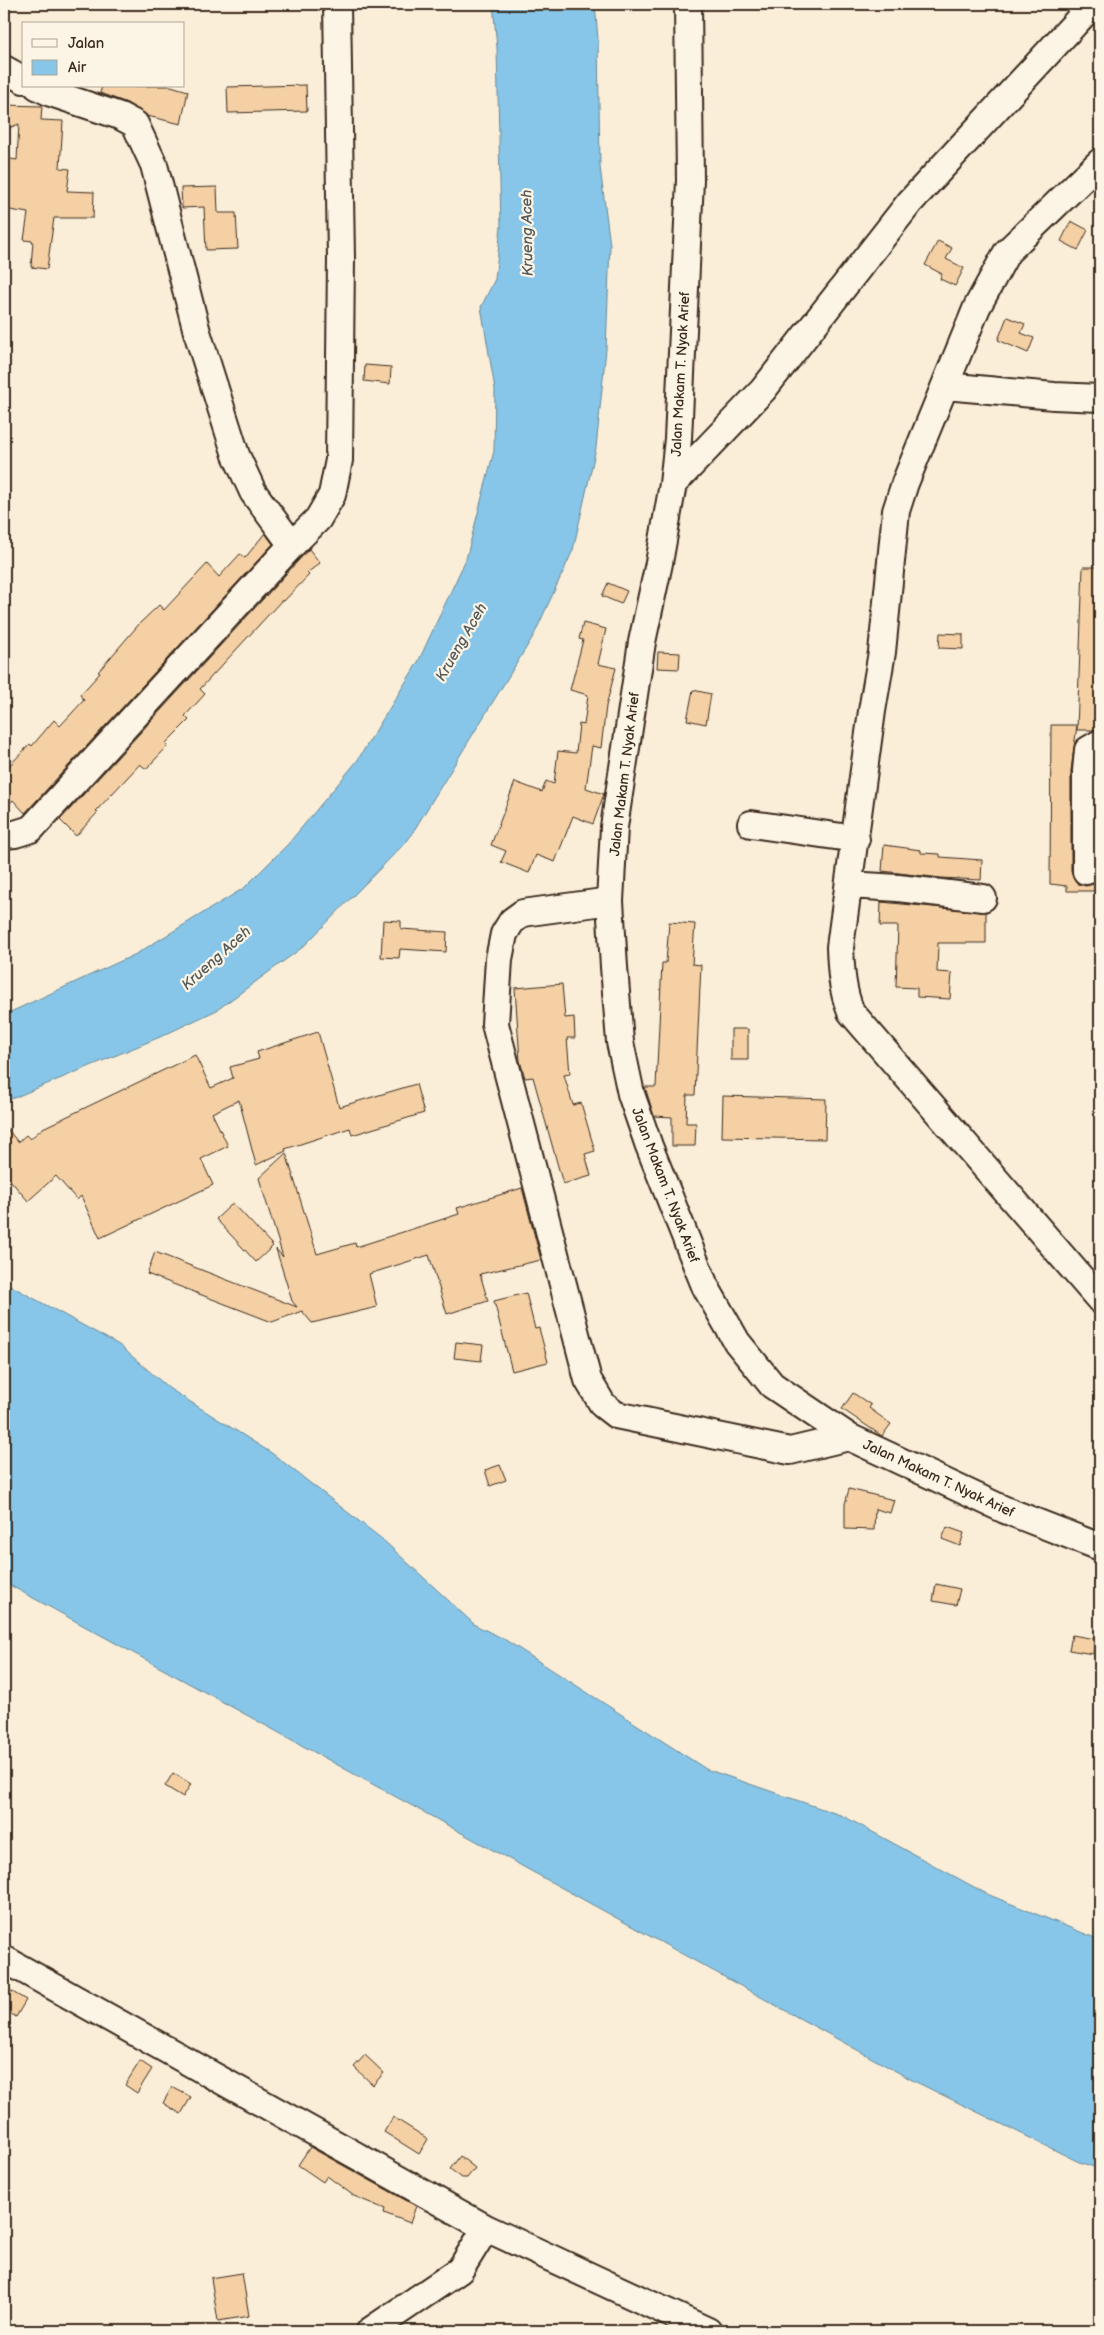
<svg xmlns="http://www.w3.org/2000/svg" width="1104" height="2335" viewBox="0 0 1104 2335" font-family="'Balsamiq Sans',sans-serif">
	<rect width="100%" height="100%" fill="#faeed8"/>
	<filter id="ink" filterUnits="userSpaceOnUse"><feTurbulence type="fractalNoise" baseFrequency=".02" numOctaves="2"/><feDisplacementMap in="SourceGraphic" scale="10" xChannelSelector="R" yChannelSelector="G"/><feConvolveMatrix kernelMatrix="1 2 1 2 8 2 1 2 1" color-interpolation-filters="sRGB"/></filter>
	<g filter="url(#ink)">
		<path fill="#87c6e8" stroke="#698897" d="M493 4H595L598 39 600 167 610 245 606 349 596 448 573 550 534 635 408 840 303 947 217 1010 160 1037 4 1102V1015L136 954 244 888 288 844 357 761 418 662 466 559 494 451 495 389 481 307 495 279 501 227 497 48Z
			M4 1282 119 1345 170 1389 273 1454 382 1539 475 1625 504 1639 706 1769 843 1816 987 1894 1100 1940V2169L1079 2162 912 2080 4 1582Z"/>
		<path fill="#f4d0a4" stroke="#3b2a1e" d="M306 85 307 111 228 113 227 87Z
			M102 86H171L188 91 181 124 147 116 127 103 100 93Z
			M4 105 42 106 41 120 63 121 60 168 70 169 67 191 94 192 93 218H54L47 269 31 267 33 241 24 240 28 213 4 209V158L17 160 19 124 4 130Z
			M217 187 218 213H236L238 249 206 250 204 207 182 208 181 188Z
			M1071 221 1088 230 1078 250 1061 241Z
			M938 241 952 248 946 259 964 268 955 286 940 279 942 274 925 265Z
			M1007 317 1025 324 1021 333 1034 338 1028 353 998 340Z
			M365 365 391 367 390 384 364 381Z
			M265 533 273 544 25 813 13 800 4 809V771L30 744 32 746 54 720 60 726 84 700 80 695 100 673 98 672 140 623 159 605 164 610 207 564 219 577 240 554 245 558Z
			M309 549 320 563 307 573 309 575 283 602 282 600 200 689 205 694 185 716 189 720 166 743 168 746 146 769 140 764 96 811 98 812 76 836 60 820Z
			M1083 567H1100V728L1092 730H1077Z
			M608 583 627 591 621 604 602 596Z
			M583 623 606 629 598 664 616 668 606 706 601 748 592 746 586 788 604 794 593 824 573 816 555 862 536 855 529 873 501 862 506 851 491 845 515 782 542 792 546 781 554 784 558 751 576 753 579 724 584 725 588 695 570 690 583 640 579 639Z
			M940 633 963 634V649L939 648Z
			M658 652 680 653 679 669 657 668Z
			M693 690 711 694 706 724 687 720Z
			M1051 725H1077L1071 771V871L1073 878 1078 884 1086 886 1094 884 1100 874V891H1067V886L1050 884Z
			M884 845 921 850V853L940 854V857L982 860 981 880 941 878 882 871Z
			M881 902 986 912V943H938L937 972 952 973 950 999 917 997V988L896 987 898 926H880Z
			M383 920 401 921V929L447 932 446 952 400 949 399 958 381 957Z
			M669 922 695 924 692 964 701 965 695 1095H687L686 1123H696L695 1146H672V1117L654 1116 645 1087H656L662 963H666Z
			M562 984 565 1018 574 1017 575 1038H567L570 1074 564 1075 573 1105 581 1103 595 1151 585 1154 591 1176 563 1184 533 1077 525 1078 520 1061 515 988Z
			M731 1029H748V1060H731Z
			M318 1032 339 1107 416 1084 424 1113 352 1135 350 1128 285 1149 286 1151 256 1165 239 1100 212 1113 228 1146 201 1159 213 1185 100 1238 81 1196 77 1200 56 1176 28 1201 4 1173V1125L18 1142 26 1135 30 1139 43 1128 195 1055 211 1088 233 1078 230 1067 259 1059 257 1052Z
			M723 1096 826 1099 825 1139 722 1137Z
			M286 1153 317 1254 355 1243 356 1247 459 1214 457 1208 522 1188 541 1260 480 1274 488 1301 447 1314 429 1255 369 1274 377 1307 312 1323 302 1311 272 1322 147 1274 155 1252 297 1307 292 1301 276 1249 283 1257 259 1178Z
			M233 1203 273 1246 256 1262 216 1219Z
			M526 1293 535 1329 539 1328 548 1362 512 1371 494 1301Z
			M456 1342 483 1345 481 1361 454 1358Z
			M853 1393 871 1405 869 1408 891 1424 882 1436 842 1409Z
			M500 1465 506 1480 490 1486 485 1470Z
			M849 1489 894 1500 890 1513 875 1509 874 1530 845 1529V1504Z
			M947 1527 964 1533 960 1546 942 1539Z
			M936 1584 960 1589 956 1605 933 1601Z
			M1072 1635 1095 1639 1093 1654 1069 1650Z
			M173 1773 191 1784 183 1797 165 1786Z
			M4 1987 26 2000 16 2017 4 2009Z
			M365 2055 384 2073 373 2085 354 2067Z
			M140 2061 152 2069 137 2093 125 2085Z
			M172 2087 191 2097 181 2114 163 2103Z
			M393 2117 428 2139 419 2154 384 2132Z
			M310 2147 416 2206 410 2223 384 2213 385 2209 354 2196 327 2176 323 2182 298 2165Z
			M460 2156 475 2168 467 2178H462L450 2169Z
			M242 2273 249 2316 218 2321 211 2278Z"/>
		<g fill="none" stroke-linecap="round" stroke-linejoin="round">
			<defs>
				<path id="minor" d="M688 4 690 180 678 439 673 484 659 563 642 642 614 827 610 901 614 967 620 1042 631 1094 649 1146 705 1286 737 1342 772 1385 849 1437 1005 1510 1100 1547
					M4 69 24 80
					M37 86 51 93 120 116 135 124 154 165 197 332 236 455 253 492 292 545
					M1100 162 1007 252 977 307 905 483 896 511 882 652 872 711 840 947C841 971 842 990 851 1012L1100 1300
					M945 386 1054 396 1100 398
					M673 484 763 390 910 202 1093 4
					M751 824 856 839
					M4 835 15 834 31 829 292 545 318 519 332 495 339 460 341 258 337 4
					M1086 871V771L1088 750 1100 743
					M849 885 898 888 983 898
					M610 901 523 913 512 921 504 934 499 959 495 1024 588 1380 603 1405 616 1415 790 1451 849 1437
					M4 1959 486 2228 708 2331
					M370 2331 460 2270 486 2228"/>
			</defs>
			<use href="#minor" stroke="#3b2a1e" stroke-width="30"/>
			<use href="#minor" stroke="#fcf5e5" stroke-width="26"/>
		</g>
	</g>
	<g text-anchor="middle" stroke-width="4.5" stroke-linejoin="round" paint-order="stroke">
		<g font-size="14" fill="#3b2a1e" stroke="#fcf5e5">
			<text transform="translate(680 374) rotate(-87)" y="5">Jalan Makam T. Nyak Arief</text>
			<text transform="translate(624 774) rotate(-83)" y="5">Jalan Makam T. Nyak Arief</text>
			<text transform="translate(666 1185) rotate(69)" y="5">Jalan Makam T. Nyak Arief</text>
			<text transform="translate(939 1478) rotate(25)" y="5">Jalan Makam T. Nyak Arief</text>
		</g>
		<g font-size="15" font-style="italic" fill="#52595b" stroke="#fcf5e5">
			<text transform="translate(527 233) rotate(-91)" y="5">Krueng Aceh</text>
			<text transform="translate(461 642) rotate(-60)" y="5">Krueng Aceh</text>
			<text transform="translate(216 958) rotate(-42)" y="5">Krueng Aceh</text>
		</g>
	</g>
	<rect width="1104" height="2335" fill="none" stroke="#fcf5e5" stroke-width="20"/>
	<rect x="10" y="10" width="1084" height="2315" fill="none" stroke="#3b2a1e" stroke-width="2" filter="url(#ink)"/>
	<rect x="22" y="22" width="162" height="65" fill="#fcf5e5" stroke="#afa495"/>
	<rect x="32" y="39" width="25" height="8" fill="#fcf5e5" stroke="#afa495"/>
	<text x="68" y="48" font-size="15" fill="#3b2a1e">Jalan</text>
	<rect x="32" y="60" width="25" height="15" fill="#87c6e8" stroke="#afa495"/>
	<text x="68" y="72" font-size="15" fill="#3b2a1e">Air</text>
</svg>
